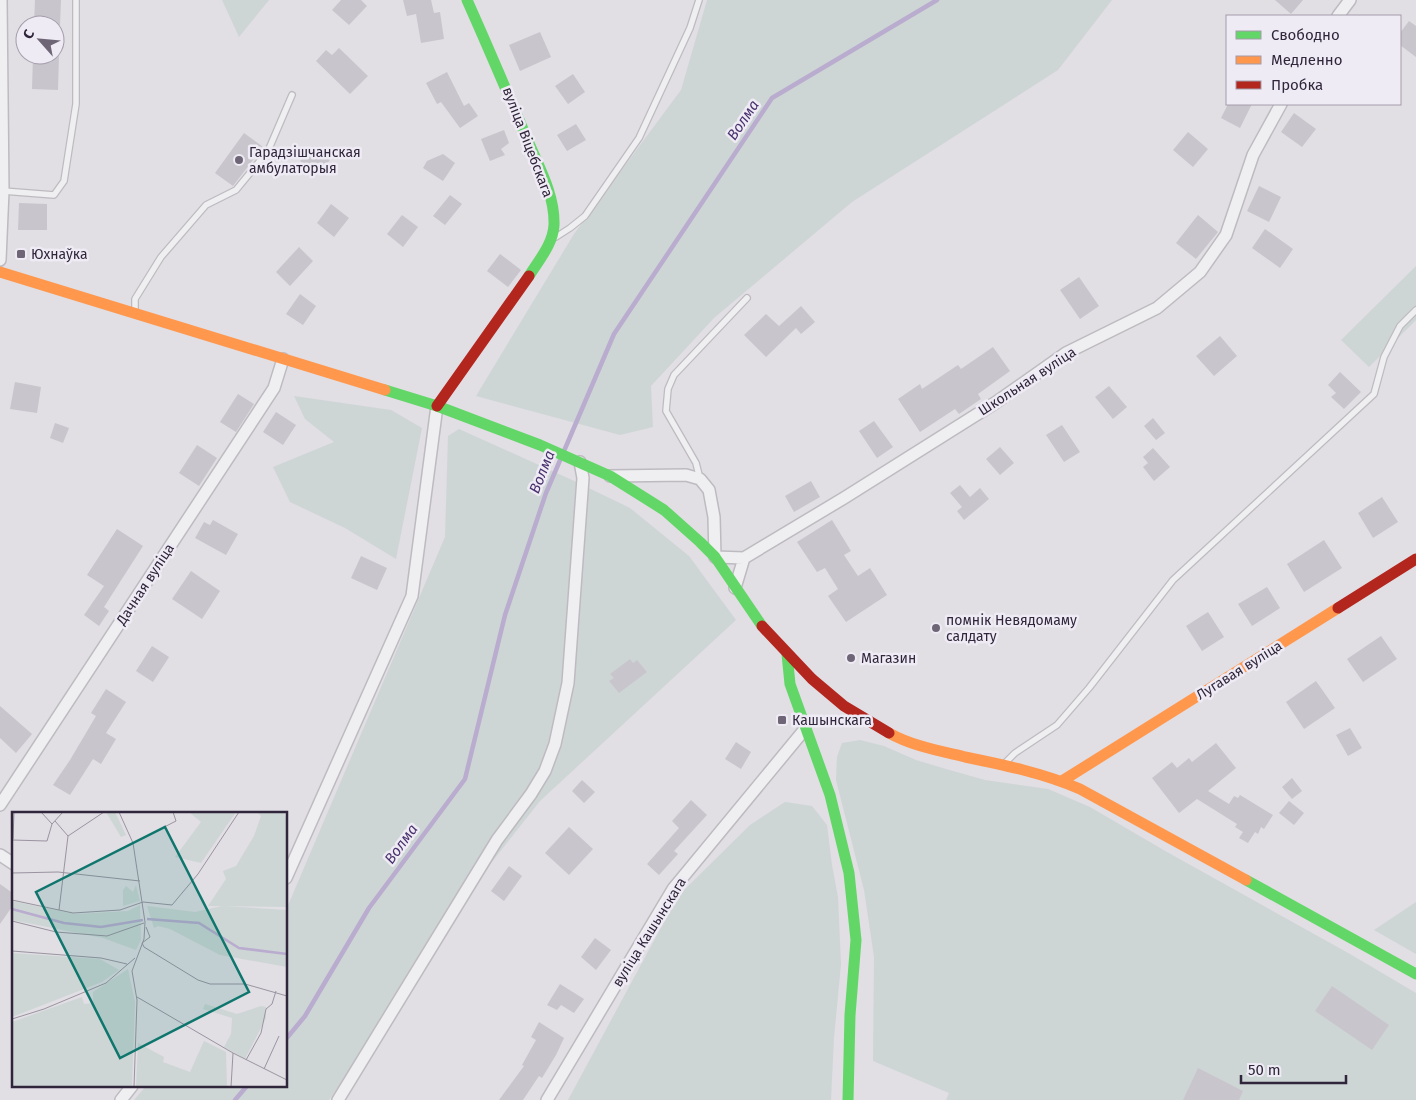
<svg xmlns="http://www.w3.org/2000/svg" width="1416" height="1100" viewBox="0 0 1416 1100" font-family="'Fira Sans',sans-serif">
	<rect width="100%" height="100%" fill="#e1dee4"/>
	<path fill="#cdd6d5" d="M222 0H269L239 37Z
		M707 0H1112L1058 70 852 202 714 318 651 386 653 427 620 435 476 396 574 234 681 90Z
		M1416 266V320L1369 367 1341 340Z
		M294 396 391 410 422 428 396 559 345 528 290 502 273 467 334 442 305 419Z
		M459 429 572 480 630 508 689 556 736 620 540 801 458 905 329 1100H134L146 1086H286V910L445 537 448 436Z
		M860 740 884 746 916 760 946 769 985 780 1048 789 1090 807 1167 852 1350 954 1416 993V1100H946L949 1093 873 1061 874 957 864 890 836 780 837 757 842 743Z
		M785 802 812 806 827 825 832 865 838 897 841 964 834 1038 831 1100H568L678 896 750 825Z
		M1416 902V954L1374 930Z"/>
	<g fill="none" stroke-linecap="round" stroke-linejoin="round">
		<path stroke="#b9accf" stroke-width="4.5" d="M564 451 614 334 772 98 937 0
			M286 1039 305 1016 369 908 465 779 505 615 546 493 561 458
			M235 1100 247 1086"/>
	</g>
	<path fill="#c9c5cc" d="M35 0H61L60 25H34Z
		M341 0H361L367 6 349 25 332 10Z
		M403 0H431L434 13 440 12 444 39 421 43 416 14 407 16Z
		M1275 0H1303L1291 14Z
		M1409 21 1416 26V57L1400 45V33Z
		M540 32 551 57 520 71 509 45Z
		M339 48 368 76 350 94 316 61 326 50 332 55Z
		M33 55H59L58 90 32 89Z
		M447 72 464 106 469 103 478 116 460 128 441 102 437 104 426 83Z
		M573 74 585 92 568 104 555 86Z
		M1228 104H1252L1240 128 1221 118Z
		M1294 113 1316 129 1302 147 1281 132Z
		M576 124 586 140 567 151 557 135Z
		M504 130 509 143 501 149 505 155 490 161 481 139Z
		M1188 132 1208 149 1193 167 1173 150Z
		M244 133 263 147 233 186 215 173Z
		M313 146 330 160 317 175 300 161Z
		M443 154 455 163 443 181 423 168 427 161Z
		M1259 186 1281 197 1269 222 1247 211Z
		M450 195 462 204 445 225 433 216Z
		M19 203 47 204V230H18Z
		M331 204 349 218 334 237 317 223Z
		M402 215 418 227 403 247 387 234Z
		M1198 215 1218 232 1196 259 1176 243Z
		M1265 229 1293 249 1280 268 1252 248Z
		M299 247 313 261 290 286 276 272Z
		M500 254 521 270 508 287 487 271Z
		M1079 277 1099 306 1080 319 1060 290Z
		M300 294 316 306 303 325 286 314Z
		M801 306 815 322 801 334 796 328 766 357 744 335 766 314 779 326Z
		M1220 336 1237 356 1214 376 1196 356Z
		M993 347 1010 371 978 394 981 399 959 414 955 409 920 432 898 399 920 384 922 389 958 365 961 369Z
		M1340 372 1361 392 1344 409 1331 397 1336 393 1328 385Z
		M15 382 41 387 37 413 10 409Z
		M1109 386 1127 407 1113 419 1095 397Z
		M238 394 254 404 236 432 220 422Z
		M276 412 296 425 283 445 263 432Z
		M1153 418 1165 433 1156 440 1144 426Z
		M874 421 893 447 877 458 859 431Z
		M55 423 69 428 63 443 50 438Z
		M1062 425 1080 452 1064 462 1046 435Z
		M197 445 217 458 199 486 179 473Z
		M1000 447 1014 463 1000 475 986 459Z
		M1153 448 1170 467 1154 481 1143 467 1148 463 1143 457Z
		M811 481 820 497 794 512 785 496Z
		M960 485 970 497 980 488 989 499 964 520 957 511 962 507 950 493Z
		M1382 497 1398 522 1373 538 1358 513Z
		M213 520 238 534 226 555 195 538 204 522 210 525Z
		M832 520 851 551 844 555 858 576 870 568 887 595 846 622 828 596 838 589 825 568 817 572 797 542Z
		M117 529 143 546 104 607 109 611 99 626 84 615 104 586 87 575Z
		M1324 540 1342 568 1304 592 1287 564Z
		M361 556 387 568 377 590 351 578Z
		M191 571 220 591 202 619 172 599Z
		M1267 587 1280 608 1252 626 1238 604Z
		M1208 612 1224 637 1202 651 1186 626Z
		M1381 636 1397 659 1363 682 1347 659Z
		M152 646 169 657 153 682 136 671Z
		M630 659 633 663 637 660 647 672 619 693 609 681 614 678 610 674Z
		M1316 681 1335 708 1304 729 1286 702Z
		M106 689 126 702 106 733 116 739 101 764 93 759 70 795 53 785 70 760 96 716 91 713Z
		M0 706 32 734 16 753 0 738Z
		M1350 728 1362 748 1348 756 1336 735Z
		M736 742 751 752 741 769 725 759Z
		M1216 743 1236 768 1208 791 1229 804 1234 796 1238 798 1240 795 1273 815 1264 829 1261 827 1258 834 1255 832 1248 843 1239 838 1243 832 1235 827 1237 824 1197 799 1179 813 1152 778 1172 762 1177 768 1189 758 1192 762Z
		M1292 778 1302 791 1292 799 1282 787Z
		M582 780 595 792 584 803 572 791Z
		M691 800 707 815 674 851 678 854 659 875 647 864 679 828 672 821Z
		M1289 801 1304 813 1294 825 1279 813Z
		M569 827 593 849 569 875 545 853Z
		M509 866 522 876 504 901 491 891Z
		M0 884 14 894V904L0 924Z
		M595 938 611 950 596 970 581 957Z
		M560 984 584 999 574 1013 561 1005 557 1010 547 1005Z
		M1332 986 1389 1025 1372 1050 1315 1011Z
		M539 1022 564 1038 556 1055 542 1078 539 1076 523 1100H499L524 1066 522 1065 536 1040 531 1037Z
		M1198 1068 1243 1091 1239 1100H1183Z"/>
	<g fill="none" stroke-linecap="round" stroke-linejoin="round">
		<defs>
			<path id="lane" d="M3 191 54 195 64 181 76 104V0
				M556 237 570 228 585 216 639 138 690 28 699 0
				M135 311V299L161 257 206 205 236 190 268 151 292 95
				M700 479 696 463 666 411 668 389 674 375 747 298
				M1005 763 1015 753 1057 725 1089 688 1173 580 1374 394 1384 357 1400 326 1416 310"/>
			<path id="street" d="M1338 16 1350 0
				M0 260 3 191 1 0
				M610 476 686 475 700 479 709 490 714 517 715 557 744 558 844 498 995 403 1066 353 1157 308 1200 272 1226 235 1253 155 1281 104
				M735 588 744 558
				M0 805 274 388 283 359
				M0 855 14 864
				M286 878 412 596 437 406
				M121 1100 132 1086
				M338 1100 497 840 531 794 545 771 555 744 568 683 583 478 580 462
				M547 1100 673 889 805 729"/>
		</defs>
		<use href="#lane" stroke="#bebbc0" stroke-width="8"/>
		<use href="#street" stroke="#bebbc0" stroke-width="14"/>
		<use href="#lane" stroke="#efeef0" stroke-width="5.5"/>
		<use href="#street" stroke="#efeef0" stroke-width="11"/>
		<path stroke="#63d668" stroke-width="11" d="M467 0C488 47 508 94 528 141 539 167 555 195 554 225 553 244 539 260 529 276
			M385 390 437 406 540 445 610 476 664 510 700 542 715 557 762 626
			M787 654 790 684 830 795 849 873 856 940 850 1015 848 1100
			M1246 880 1416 974"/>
		<path stroke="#ff974d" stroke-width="11" d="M0 272 385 390
			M889 733C912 746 940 751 965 757 1004 765 1043 773 1080 789L1246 880
			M1062 781 1338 608"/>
		<path stroke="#b3261e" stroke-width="11" d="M437 406 529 276
			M1338 608 1416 559
			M762 626 812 679 844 706 889 733"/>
	</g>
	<g fill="#6e6677" stroke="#efebf4" stroke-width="2">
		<circle cx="239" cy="160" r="5"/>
		<rect x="16" y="249" width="10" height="10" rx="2.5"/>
		<circle cx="936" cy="628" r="5"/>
		<circle cx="851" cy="658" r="5"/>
		<rect x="777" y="715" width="10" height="10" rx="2.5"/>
	</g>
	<g text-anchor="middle" stroke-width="5" stroke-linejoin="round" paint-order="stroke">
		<g font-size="14" fill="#30263c" stroke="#efebf4">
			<text transform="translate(528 142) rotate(69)" y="5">вуліца Віцебскага</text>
			<text transform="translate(1027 381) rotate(-33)" y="5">Школьная вуліца</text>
			<text transform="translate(145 584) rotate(-57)" y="5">Дачная вуліца</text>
			<text transform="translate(1239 670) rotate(-32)" y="5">Лугавая вуліца</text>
			<text transform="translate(649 932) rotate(-58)" y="5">вуліца Кашынскага</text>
		</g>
		<g font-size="14" fill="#30263c" stroke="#efebf4" text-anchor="start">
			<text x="249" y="157">Гарадзішчанская<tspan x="249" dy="16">амбулаторыя</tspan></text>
			<text x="31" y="259">Юхнаўка</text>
			<text x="946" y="625">помнік Невядомаму<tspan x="946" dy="16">салдату</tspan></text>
			<text x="861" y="663">Магазин</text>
			<text x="792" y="725">Кашынскага</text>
		</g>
		<g font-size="15" font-style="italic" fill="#49326e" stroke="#efebf4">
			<text transform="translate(743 120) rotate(-56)" y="5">Волма</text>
			<text transform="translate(542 472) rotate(-68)" y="5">Волма</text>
			<text transform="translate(401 844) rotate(-54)" y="5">Волма</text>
		</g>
	</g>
	<g transform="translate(12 812)">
		<rect width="275" height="275" fill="#e1dee4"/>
		<path d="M94 0H103L114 23 109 25ZM177 0H224L189 51 163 45 189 10ZM245 0H272L274 6 275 95 196 94 214 67 211 59 224 54 242 24 249 4ZM124 73 128 89 111 94V78L114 74 121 80ZM0 89 63 102 116 99 128 93 129 128 124 138 91 126 0 108ZM135 94 183 100 210 94 275 98V155L208 143 158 117 146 114 142 116ZM0 141 88 147 107 158 90 170 0 205ZM116 157 123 190 120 275H0V210L70 185 72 192 81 191V180ZM193 192 225 202 249 194 254 195V206L233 247 212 235 219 222 220 206 191 197ZM192 229 214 240 215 275H124L126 231 152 245 151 250 178 260Z" fill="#cdd6d5"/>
		<path fill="none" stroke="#b9accf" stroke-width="2.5" d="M0 97 52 111 89 115 131 108M135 107 187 111 227 136 275 142"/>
		<path fill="none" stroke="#9a94a1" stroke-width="1" d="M29 0 40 12M107 0 121 31 133 110 132 127 120 159 125 188 122 275M43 9 56 24M56 24 92 0M1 27 2 0M0 28 35 29 40 12 51 0M121 31 164 9 161 0M0 61 46 60 128 69M0 88 61 101 108 98 131 90 160 93 186 62 227 0M47 98 56 24M0 109 44 120 95 124 132 111M134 115 138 125 130 131 132 135 186 168 198 172H233L275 184M0 139 89 146 115 152M125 185 221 241 275 268M0 207 32 197 94 171 123 146M234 248 249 221 254 197 260 192 264 179M252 257 267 224M219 275 221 241"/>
		<path fill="#0f766e" fill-opacity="0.15" stroke="#0f766e" stroke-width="2.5" d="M153 15 237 180 108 246 24 80Z"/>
		<rect width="275" height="275" fill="none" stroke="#30263c" stroke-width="2.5"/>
	</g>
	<rect x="1226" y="15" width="175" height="90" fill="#efebf4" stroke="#a39caa"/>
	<rect x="1236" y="31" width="25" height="8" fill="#63d668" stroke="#a39caa"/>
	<text x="1271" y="40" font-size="15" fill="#30263c">Свободно</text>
	<rect x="1236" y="56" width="25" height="8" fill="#ff974d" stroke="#a39caa"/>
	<text x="1271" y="65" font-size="15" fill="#30263c">Медленно</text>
	<rect x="1236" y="81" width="25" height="8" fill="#b3261e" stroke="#a39caa"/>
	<text x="1271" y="90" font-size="15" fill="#30263c">Пробка</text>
	<g transform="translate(40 40) rotate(297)"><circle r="24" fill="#efebf4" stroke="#a39caa"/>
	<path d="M0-4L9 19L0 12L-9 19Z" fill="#6e6677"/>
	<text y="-8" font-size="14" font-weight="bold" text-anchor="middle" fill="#30263c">С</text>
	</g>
	<path d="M1241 1075v8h105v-8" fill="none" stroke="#30263c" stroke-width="2.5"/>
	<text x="1248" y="1075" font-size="15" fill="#30263c" stroke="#efebf4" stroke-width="4" paint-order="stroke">50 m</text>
</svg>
